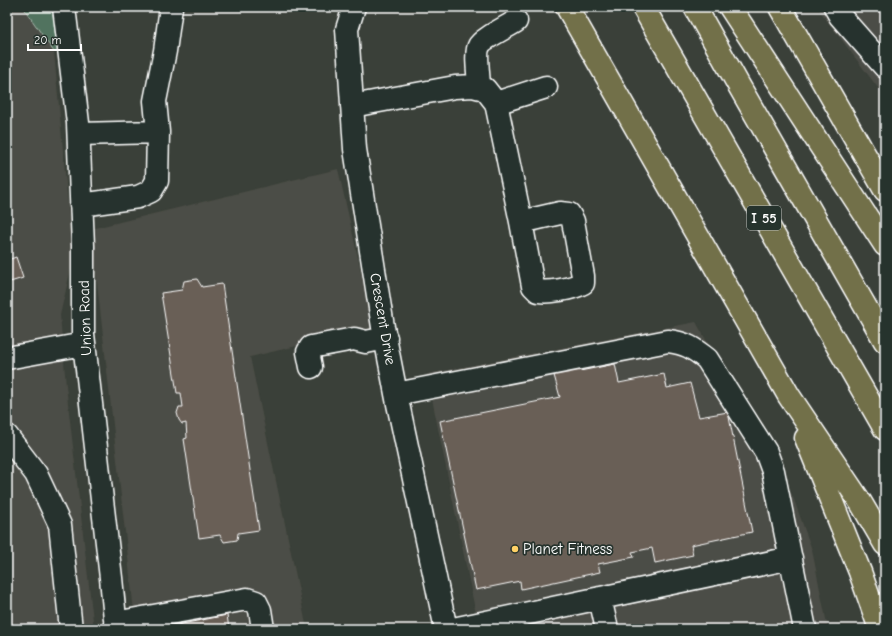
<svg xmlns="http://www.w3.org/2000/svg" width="892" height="636" viewBox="0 0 892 636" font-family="'Comic Neue',sans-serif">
	<rect width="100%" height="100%" fill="#3a4039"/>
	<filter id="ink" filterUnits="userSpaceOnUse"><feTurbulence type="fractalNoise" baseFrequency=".025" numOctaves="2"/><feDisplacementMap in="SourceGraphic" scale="8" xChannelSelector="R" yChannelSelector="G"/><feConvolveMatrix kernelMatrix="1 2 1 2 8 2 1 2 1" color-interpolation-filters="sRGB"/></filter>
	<g filter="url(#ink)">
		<path fill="#4c4d46" d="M7 7H23L54 52 73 260 60 315 66 386 94 629H7Z
			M818 7H885V97L822 14Z
			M338 169 374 328 250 357 307 629H136L91 229Z
			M696 322 793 497 812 550 828 629H479L427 374Z"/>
		<path fill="#51735e" stroke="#a8b9ae" d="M23 7H56L61 51 54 52Z"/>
		<path fill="#695e56" stroke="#fff" d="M7 256 8 260 16 257 23 278 7 283Z
			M197 279 202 287 222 284 259 530 238 533 237 540 224 542 220 535 199 538 184 439 187 438 186 423 182 424 179 420 177 413 179 407H183L181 393H177L161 293 182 290 184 281Z
			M577 362 580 371 615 364 619 383 664 374 667 388 690 383 699 417 728 412 752 532 691 545 693 555 655 563 652 548 632 552 634 557 598 564 600 572 521 589 520 581 476 590 440 421 560 397 552 368Z
			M227 615 229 629H162V628Z"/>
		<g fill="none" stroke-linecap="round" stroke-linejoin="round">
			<defs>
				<path id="minor" d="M64 7 78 123 83 246V334L111 578 116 629
					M354 7 347 29 355 149 383 327 398 404 446 629
					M835 7 840 16 885 67
					M479 87C479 78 475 53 479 46 482 39 509 26 516 21
					M496 103 546 87
					M352 106 455 87 473 86 485 89 496 103 521 222 533 286 538 291C549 293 572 289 583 283V276L573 221 569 214 560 213 521 222
					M79 134 158 132
					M81 205 138 197 151 191 157 181 158 132 155 101 165 51 171 7
					M7 358 84 344
					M311 367 308 352 311 347 354 339 366 342 386 338
					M396 394 668 341C686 343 693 348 707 359L766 452 773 471 805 629
					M7 436 36 474 60 525 71 629
					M600 598 607 629
					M115 623 247 599 256 602 260 610 263 629
					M453 629 791 558"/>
				<path id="highway" d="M567 7 789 396 861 503 885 544
					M643 7 885 429
					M695 7 738 84 885 341
					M730 7 885 245
					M780 7 885 190
					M806 438 860 572 880 629"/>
			</defs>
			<use href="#minor" stroke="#fff" stroke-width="25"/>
			<use href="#highway" stroke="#fff" stroke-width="25"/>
			<use href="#minor" stroke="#26332d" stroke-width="22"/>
			<use href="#highway" stroke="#726f4a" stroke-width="22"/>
		</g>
	</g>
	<circle fill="#ffd166" stroke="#26332d" stroke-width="1.5" cx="515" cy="549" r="4"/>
	<g text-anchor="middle" stroke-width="3.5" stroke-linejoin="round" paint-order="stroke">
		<rect fill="#26332d" stroke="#bec2c0" stroke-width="1" x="747" y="206" width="34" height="24" rx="3"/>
		<g font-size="14" font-weight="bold" fill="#fff">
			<text x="764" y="223">I 55</text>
		</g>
		<g font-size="15" fill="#fff" stroke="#26332d">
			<text transform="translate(85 318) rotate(-92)" y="5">Union Road</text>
			<text transform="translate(383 319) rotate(80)" y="5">Crescent Drive</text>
		</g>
		<g font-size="15" fill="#fff" stroke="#26332d" text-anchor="start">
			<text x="523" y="554">Planet Fitness</text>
		</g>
	</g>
	<rect width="892" height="636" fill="none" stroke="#26332d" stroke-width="24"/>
	<rect x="12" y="12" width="868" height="612" fill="none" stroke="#fff" stroke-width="1.5" filter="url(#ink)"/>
	<path d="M28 44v6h53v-6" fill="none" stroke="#ffffff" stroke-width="2"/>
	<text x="34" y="44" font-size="12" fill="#ffffff" stroke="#26332d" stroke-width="3" paint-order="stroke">20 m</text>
</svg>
